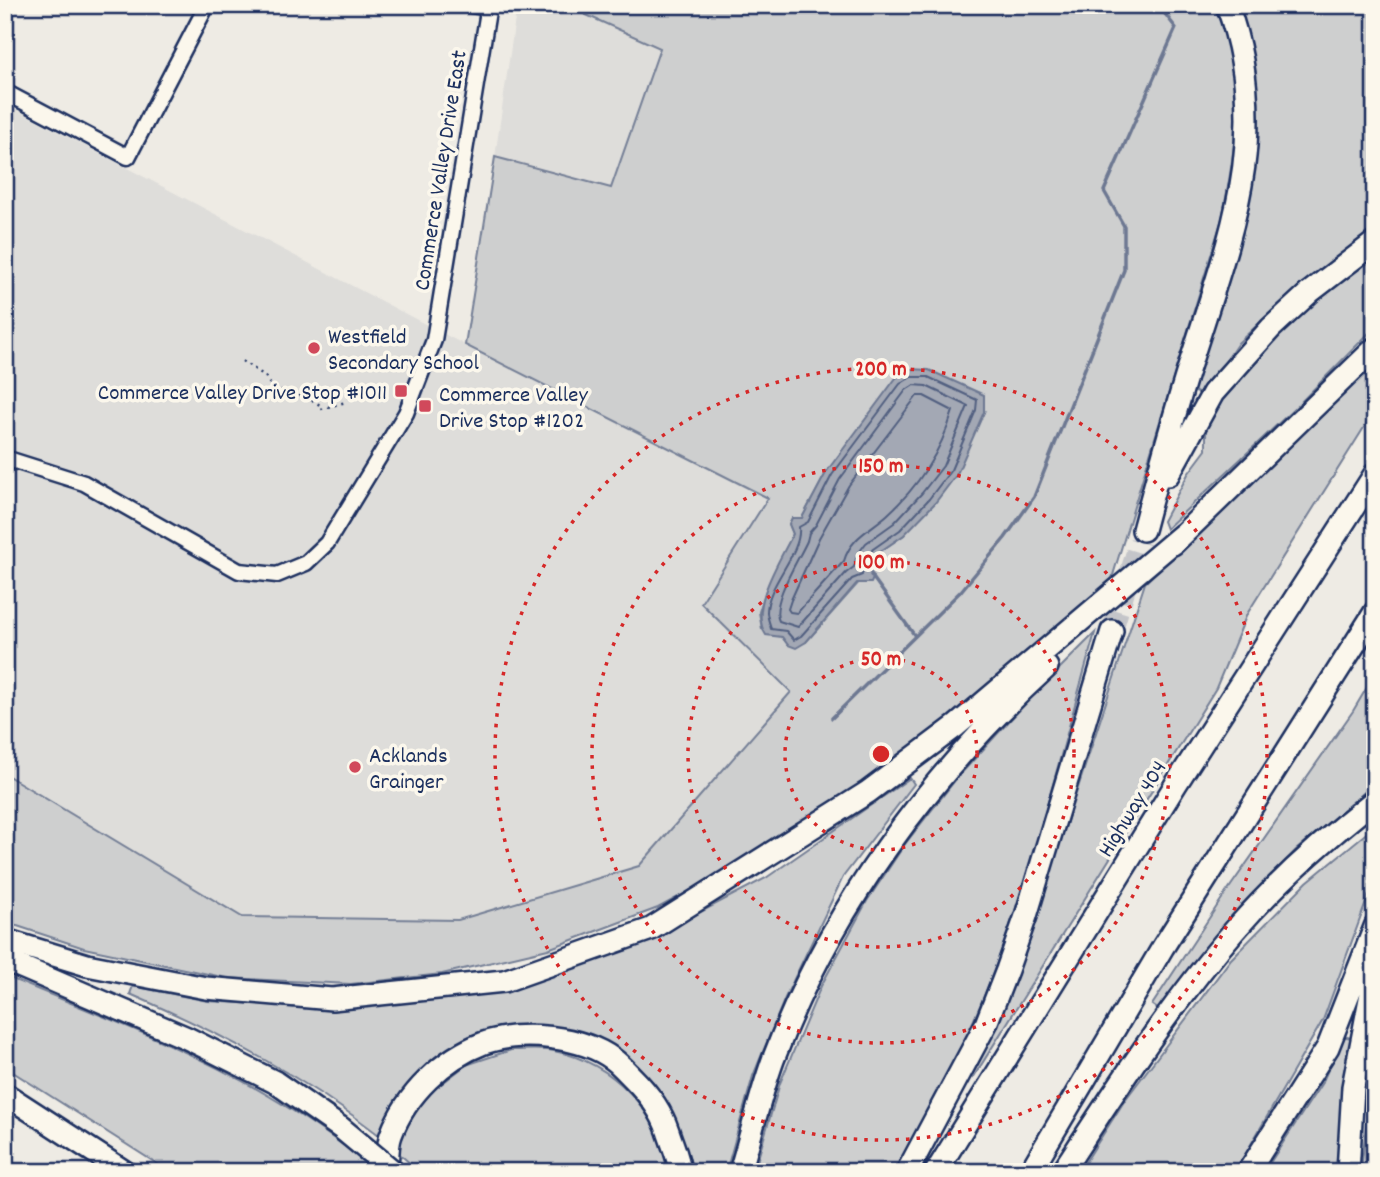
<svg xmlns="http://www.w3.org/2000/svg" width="1380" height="1177" viewBox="0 0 1380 1177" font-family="Dekko,sans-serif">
	<rect width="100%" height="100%" fill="#eeebe4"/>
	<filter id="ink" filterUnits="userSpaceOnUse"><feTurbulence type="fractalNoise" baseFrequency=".0143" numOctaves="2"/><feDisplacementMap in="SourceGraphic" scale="14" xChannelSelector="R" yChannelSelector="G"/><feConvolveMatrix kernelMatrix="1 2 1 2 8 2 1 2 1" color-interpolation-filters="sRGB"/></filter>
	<g filter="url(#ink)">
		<path fill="#deddda" d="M517 5H564L660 48 611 188 495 157Z
			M5 104 465 345 769 498 701 603 791 692 639 866 458 920 242 917 5 774Z"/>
		<path fill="#cecfcf" stroke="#747f96" stroke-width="2" fill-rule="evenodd" d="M564 5H1214C1248 74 1236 147 1222 219L1110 585 989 687 894 761 769 848 658 908 548 949 442 974 351 984 227 978 84 948 5 922V774L242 917 458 920 639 866 791 692 701 603 768 498 465 345 495 157 611 188 660 48ZM984 412 974 430 904 535 878 553 871 563 869 571 806 642 788 645 782 637 762 629 759 612 766 590 793 534 789 524 792 518H802L827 471Z
			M1236 5H1375V228L1295 290 1238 343 1203 395 1190 390 1234 243 1255 163 1256 90Z
			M1375 250V327L1295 408 1166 529 1163 521 1188 474 1206 450V420L1243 366 1305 305Z
			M1375 362V410L1247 614 1216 688 973 1078 965 1073 1035 919 1145 583Z
			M1095 633C1062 748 1033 870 990 981 965 1047 928 1109 894 1172H754L780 1083 821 986 867 901 905 844 957 778 1035 693Z
			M1375 674V783L1296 850 1230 918 1159 1010 1152 1005 1223 897 1353 711Z
			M910 778 914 784 843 877 785 998 753 1076 726 1172H690L689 1158 671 1111 653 1082 623 1055 582 1035 534 1025 484 1034 447 1050 418 1074 395 1106 383 1138C305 1077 220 1033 130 994L133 986 208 1001 338 1009 579 964 691 917 766 878Z
			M1375 826V878L1323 1020 1235 1172H1079L1125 1100 1231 959 1307 882Z
			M5 976C94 1013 186 1047 269 1096 306 1118 341 1143 375 1169V1172H170L5 1067Z
			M1343 1036 1351 1038 1345 1075 1338 1172H1264L1323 1081Z
			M511 1050C525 1050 541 1048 554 1051 614 1063 659 1111 668 1172H420L396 1151 402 1132 427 1095 466 1065Z
			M1375 1054V1172H1362V1161Z"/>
		<path fill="#a3a8b4" stroke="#6d7892" stroke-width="2" d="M909 369 929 370 984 395V412L957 474 935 503 904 535 878 553 871 563 869 571 874 576 871 583H857L806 642 796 648 788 645 782 637 766 635C748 609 780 560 793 534L789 524 792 518H802L827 471 896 378Z"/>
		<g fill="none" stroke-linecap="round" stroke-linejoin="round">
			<path stroke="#515f80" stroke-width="2" d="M911 377H928L977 400 976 410 951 470 929 499 900 530 873 549 864 560 862 575 852 579 801 636 794 640 786 631 771 629C770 624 767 617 767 612 767 584 802 554 799 527L808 522 832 475 900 384Z
				M914 385 926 386 968 406 943 466 922 493 894 523 866 543 857 555 854 567 846 573 798 627 779 621C770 603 799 559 807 541L809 533 816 525 840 479 906 390Z
				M917 396H924L953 411C941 451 919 486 887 515 870 530 851 537 844 561L797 613 790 612 788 609 791 600 819 538 849 485Z"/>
			<path stroke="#6d7892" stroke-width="3.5" d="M871 575 915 636
				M832 718 961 591 1005 538 1034 497 1124 270V226L1104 191 1176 28 1158 5"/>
			<path stroke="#c4c5c9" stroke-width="21" stroke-dasharray="21 10" stroke-linecap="butt" d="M1112 631 1140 541"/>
			<defs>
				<path id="minor" d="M471 5 488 8
					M5 92 128 157 207 5
					M5 458 84 483 239 571 277 575 306 563 327 543 406 413 434 340 489 5"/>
				<path id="highway" d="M1168 475 1213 393 1271 328 1310 292 1375 242
					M1143 530C1158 474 1173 417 1191 361 1229 240 1274 133 1227 5
					M1173 544 1375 348
					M5 940 87 965 206 988 332 999 504 981 651 929 868 792 956 726 1183 534
					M5 960 187 1038 275 1082 341 1128
					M5 1094 125 1172
					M387 1172C388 1160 387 1145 391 1135 406 1094 444 1058 484 1043 521 1030 582 1036 613 1059 620 1064 627 1072 633 1078 648 1093 661 1110 668 1131 672 1144 679 1158 680 1172
					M740 1172C751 1135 760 1096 773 1060 830 909 929 775 1047 667
					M907 1172 986 1024 1007 970 1026 916 1112 631
					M936 1172 1176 784 1375 474
					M1030 1172 1163 947 1375 612
					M1062 1172C1116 1089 1170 1005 1235 930 1277 882 1325 839 1375 800
					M1248 1172 1328 1047 1375 927
					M1348 1172 1353 1087 1375 973"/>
			</defs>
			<use href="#minor" stroke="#1b2f5e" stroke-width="19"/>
			<use href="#highway" stroke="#1b2f5e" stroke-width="26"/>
			<path stroke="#1b2f5e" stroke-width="2.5" stroke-dasharray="2 5" stroke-linecap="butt" d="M242 361 265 376 269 383 295 398 303 395 320 405 321 409 346 402"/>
			<use href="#minor" stroke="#fbf7ec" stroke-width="14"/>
			<use href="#highway" stroke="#fbf7ec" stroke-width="21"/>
			<defs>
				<path id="highway-bridge" d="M341 1128 394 1172"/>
			</defs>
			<use href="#highway-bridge" stroke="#1b2f5e" stroke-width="26" stroke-linecap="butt"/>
			<use href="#highway-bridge" stroke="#fbf7ec" stroke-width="21"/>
		</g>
	</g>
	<g fill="none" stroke="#d62828" stroke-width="3.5" stroke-dasharray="3.5 7">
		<circle cx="881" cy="754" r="96"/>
		<circle cx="881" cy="754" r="193"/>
		<circle cx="881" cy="754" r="289"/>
		<circle cx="881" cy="754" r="386"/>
	</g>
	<g fill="#d1495b" stroke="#fbf7ec" stroke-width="2.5">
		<circle cx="314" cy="348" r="7"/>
		<rect x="394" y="384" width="14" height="14" rx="3.5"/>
		<rect x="418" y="399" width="14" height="14" rx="3.5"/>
		<circle cx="355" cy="767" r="7"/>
	</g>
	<g text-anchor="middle" stroke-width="7" stroke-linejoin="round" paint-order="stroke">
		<g font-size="23" fill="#1b2f5e" stroke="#fbf7ec">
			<text transform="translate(439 170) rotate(-81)" y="8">Commerce Valley Drive East</text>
			<text transform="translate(1131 808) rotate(-58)" y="8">Highway 404</text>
		</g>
		<g font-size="23" fill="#1b2f5e" stroke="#fbf7ec" text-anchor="start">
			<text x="328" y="343">Westfield<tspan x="328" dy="26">Secondary School</tspan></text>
			<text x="387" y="399" text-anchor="end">Commerce Valley Drive Stop #1011</text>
			<text x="439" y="401">Commerce Valley<tspan x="439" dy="26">Drive Stop #1202</tspan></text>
			<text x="369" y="762">Acklands<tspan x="369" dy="26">Grainger</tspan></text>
		</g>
	</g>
	<circle cx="881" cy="754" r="10" fill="#d62828" stroke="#fbf7ec" stroke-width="3.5"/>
	<g font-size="21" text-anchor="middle" font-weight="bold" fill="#d62828" stroke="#fbf7ec" stroke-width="7" stroke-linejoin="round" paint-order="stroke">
		<text x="881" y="375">200 m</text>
		<text x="881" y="472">150 m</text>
		<text x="881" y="568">100 m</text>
		<text x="881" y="665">50 m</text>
	</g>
	<rect width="1380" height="1177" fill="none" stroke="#fbf7ec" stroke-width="28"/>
	<rect x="14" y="14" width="1352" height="1149" fill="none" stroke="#1b2f5e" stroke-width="2.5" filter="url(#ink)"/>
</svg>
